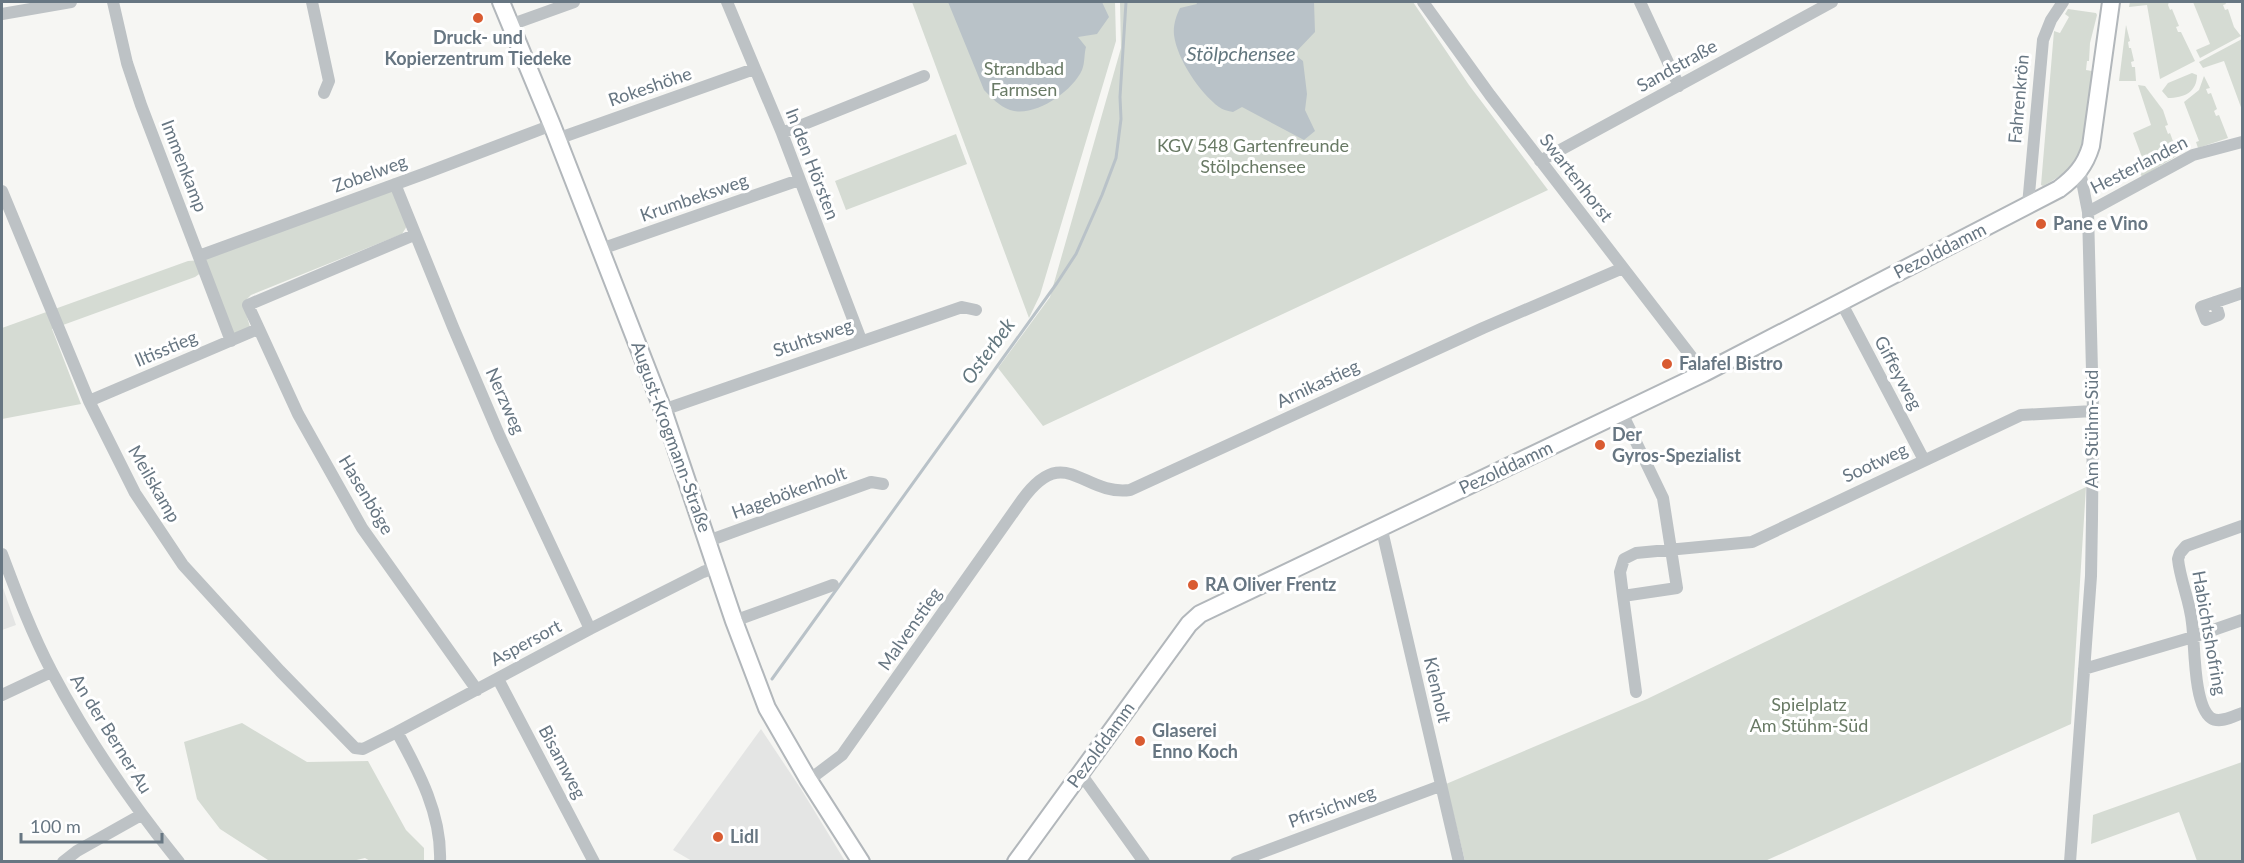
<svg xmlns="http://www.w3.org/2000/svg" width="2244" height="863" viewBox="0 0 2244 863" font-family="Lato,sans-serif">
	<rect width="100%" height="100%" fill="#f6f6f3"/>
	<path fill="#e4e5e4" d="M2 585 16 625 2 630Z
		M761 729 801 789 845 861H692L673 850Z"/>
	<path fill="#d5dbd3" d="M912 2H1115L1116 41 1040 295 1029 318Z
		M1120 2H1413L1469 85 1548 190 1043 426 998 368 1050 297 1121 48Z
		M2130 2H2169L2168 5 2170 10 2172 9 2179 26 2176 27 2178 32H2181L2195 61 2160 79 2147 5 2129 7Z
		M2193 2H2225L2226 4 2223 5 2225 10 2228 9 2234 27 2241 36 2200 58 2196 50 2210 44Z
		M2068 9 2096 13 2097 15 2090 43 2089 61H2087L2086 70 2092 71C2094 87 2091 101 2088 118 2082 154 2077 168 2043 186L2041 185 2054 31 2060 33 2069 17 2065 14Z
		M2126 25 2130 41 2128 42 2129 48H2131L2134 61 2131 62 2132 67H2135L2136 81H2119Z
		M2242 39V110L2224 61 2203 68 2199 62Z
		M2192 73 2197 75C2197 92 2184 98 2168 98L2162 91 2168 83Z
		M2204 76 2210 88 2206 89 2208 94 2211 93 2217 109 2214 111 2216 116 2219 115 2228 138 2198 148 2196 142 2199 141 2184 102 2199 90Z
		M2138 85 2145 86 2163 110 2168 125 2165 126 2168 134 2170 133 2178 155 2142 177 2140 173 2146 168 2133 133 2151 125Z
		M956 134 967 164 846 210 835 181Z
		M392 191 407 226 402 234 251 295 243 303 250 327 233 335 205 270 195 277 52 329 81 404 2 419V328L188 261 203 260Z
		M2086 487 2071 724 1765 861H1465L1446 784 1647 699Z
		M242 723 307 762 368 761 406 830 424 848V861H370L365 858 348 862 268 860 220 829 197 799 184 742Z
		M2242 762V861H2197L2179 812 2091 844 2093 815Z"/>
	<path fill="#b9c2c8" d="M948 2H1102L1109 17 1097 34 1078 37 1086 47C1084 54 1085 63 1082 70 1072 92 1034 118 1010 110 999 106 991 97 984 90Z
		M1196 2H1314L1315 32 1294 54 1303 61 1307 94 1305 110 1315 131 1304 140 1242 107 1233 112C1228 111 1223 110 1219 107 1200 93 1177 59 1174 35 1173 26 1176 16 1180 8L1197 4Z"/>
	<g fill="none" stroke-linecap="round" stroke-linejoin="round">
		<path stroke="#b9c2c8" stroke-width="3" d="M772 679 1057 283 1076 254 1102 195 1116 158 1121 119 1120 97 1126 2"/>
		<defs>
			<path id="secondary" d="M501 2 552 125 663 410 734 621 767 708 808 779 861 862
				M1016 862 1189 624 1200 614 1704 373 2059 189C2075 177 2085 166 2091 146L2111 2"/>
		</defs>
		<use href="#secondary" stroke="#b2b7bb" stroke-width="20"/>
		<path stroke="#bdc2c5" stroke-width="12" d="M113 2 127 63 141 105 231 341
			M312 2 329 81 324 93
			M727 2 782 133 861 340
			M1423 2 1490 95 1704 373
			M1640 2 1679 86
			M2 14 71 2
			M510 25 574 2
			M782 133 924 76
			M557 139 754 69
			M1540 161 1832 2
			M395 184 453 327 500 437 590 629
			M2 191 89 401 135 493 183 565 280 671 355 748 363 749 397 732 590 629 703 572 717 567
			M2028 205 2043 40 2051 20 2063 2
			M2088 212 2193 155 2242 142
			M414 235 248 305 298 414 362 528 477 690
			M601 249 799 180
			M199 256 426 173 552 125
			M1841 302 1924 460
			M2215 302 2219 315 2206 320 2201 307 2242 293
			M89 401 258 329
			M663 410 962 307 976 310
			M1622 413 1663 498 1677 588 1623 596 1620 572 1624 559 1636 553 1752 542 2021 415 2093 411
			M1381 526 1459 862
			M2242 526 2186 546 2180 553 2178 559C2180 580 2190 601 2192 623 2195 643 2193 705 2211 718 2220 724 2234 716 2242 713
			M708 541 871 482 883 484
			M2 554C17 594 32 634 52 672 88 740 131 803 179 862
			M1623 596 1636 692
			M734 621 833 585
			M2084 669 2193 637 2242 620
			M498 679 594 862
			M2 695 51 672
			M397 732C419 772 442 815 440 862
			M1081 774 1144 862
			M809 780 842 755 1022 500C1065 441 1082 496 1130 490L1483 328 1623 268
			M63 862 77 851 141 815
			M1236 862 1440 786
			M2070 862 2091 576 2092 519 2093 411 2088 212 2080 171"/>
		<use href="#secondary" stroke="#fff" stroke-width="16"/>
	</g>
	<g fill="#d95b31" stroke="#fff" stroke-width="2">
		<circle cx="478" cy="18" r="6"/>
		<circle cx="2041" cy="224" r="6"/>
		<circle cx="1667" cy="364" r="6"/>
		<circle cx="1600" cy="445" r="6"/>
		<circle cx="1193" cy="585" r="6"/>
		<circle cx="1140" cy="741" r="6"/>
		<circle cx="718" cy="837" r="6"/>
	</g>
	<g text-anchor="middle" stroke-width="6" stroke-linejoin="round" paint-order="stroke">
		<g font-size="18" font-weight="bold" fill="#677682" stroke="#fff" text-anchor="start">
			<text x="478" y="44" text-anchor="middle">Druck- und<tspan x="478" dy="21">Kopierzentrum Tiedeke</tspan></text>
			<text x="2053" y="230">Pane e Vino</text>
			<text x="1679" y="370">Falafel Bistro</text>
			<text x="1612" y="441">Der<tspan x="1612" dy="21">Gyros-Spezialist</tspan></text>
			<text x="1205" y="591">RA Oliver Frentz</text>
			<text x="1152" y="737">Glaserei<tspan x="1152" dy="21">Enno Koch</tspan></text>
			<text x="730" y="843">Lidl</text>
		</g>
		<g font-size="18" fill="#677682" stroke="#fff">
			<text transform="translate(1677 66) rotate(-29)" y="6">Sandstraße</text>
			<text transform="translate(650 87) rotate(-19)" y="6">Rokeshöhe</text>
			<text transform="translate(2019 99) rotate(-85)" y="6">Fahrenkrön</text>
			<text transform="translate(812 164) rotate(69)" y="6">In den Hörsten</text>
			<text transform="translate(2139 165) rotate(-27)" y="6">Hesterlanden</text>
			<text transform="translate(184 166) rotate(69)" y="6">Immenkamp</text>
			<text transform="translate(370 174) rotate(-20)" y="6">Zobelweg</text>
			<text transform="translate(1576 178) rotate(52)" y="6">Swartenhorst</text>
			<text transform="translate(694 198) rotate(-19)" y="6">Krumbeksweg</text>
			<text transform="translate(1940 251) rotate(-27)" y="6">Pezolddamm</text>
			<text transform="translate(813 338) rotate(-19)" y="6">Stuhtsweg</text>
			<text transform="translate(166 349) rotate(-23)" y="6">Iltisstieg</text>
			<text transform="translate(1898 373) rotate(62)" y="6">Giffeyweg</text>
			<text transform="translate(1318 384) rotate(-25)" y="6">Arnikastieg</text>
			<text transform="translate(505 401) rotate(66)" y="6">Nerzweg</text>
			<text transform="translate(2092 429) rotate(-90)" y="6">Am Stühm-Süd</text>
			<text transform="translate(671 437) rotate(70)" y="6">August-Krogmann-Straße</text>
			<text transform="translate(1875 463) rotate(-25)" y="6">Sootweg</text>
			<text transform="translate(1506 468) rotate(-25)" y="6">Pezolddamm</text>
			<text transform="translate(154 484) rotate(60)" y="6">Meilskamp</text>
			<text transform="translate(789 493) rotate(-20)" y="6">Hagebökenholt</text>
			<text transform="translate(366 495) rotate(59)" y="6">Hasenböge</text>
			<text transform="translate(910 629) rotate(-55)" y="6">Malvenstieg</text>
			<text transform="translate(2209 633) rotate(80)" y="6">Habichtshofring</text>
			<text transform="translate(526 643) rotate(-28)" y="6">Aspersort</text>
			<text transform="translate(1437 690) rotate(77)" y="6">Kienholt</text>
			<text transform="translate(111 734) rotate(58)" y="6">An der Berner Au</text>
			<text transform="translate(1101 745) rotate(-54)" y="6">Pezolddamm</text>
			<text transform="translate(562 762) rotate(62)" y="6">Bisamweg</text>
			<text transform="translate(1332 807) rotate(-20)" y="6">Pfirsichweg</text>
		</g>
		<g font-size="18" fill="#697a65" stroke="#fff">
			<text x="1024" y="75">Strandbad<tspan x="1024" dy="21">Farmsen</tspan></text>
			<text x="1253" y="152">KGV 548 Gartenfreunde<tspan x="1253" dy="21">Stölpchensee</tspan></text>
			<text x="1809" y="711">Spielplatz<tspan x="1809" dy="21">Am Stühm-Süd</tspan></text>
		</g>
		<g font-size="20" font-style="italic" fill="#63777f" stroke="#fff">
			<text x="1241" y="61">Stölpchensee</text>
			<text transform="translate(988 351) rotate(-54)" y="7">Osterbek</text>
		</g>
	</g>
	<rect width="2244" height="863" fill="none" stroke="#677682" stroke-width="6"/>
	<path d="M21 833v9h141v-9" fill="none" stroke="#677682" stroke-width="3"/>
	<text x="30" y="833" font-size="18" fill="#677682" stroke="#ffffff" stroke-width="4.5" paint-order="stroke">100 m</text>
</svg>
